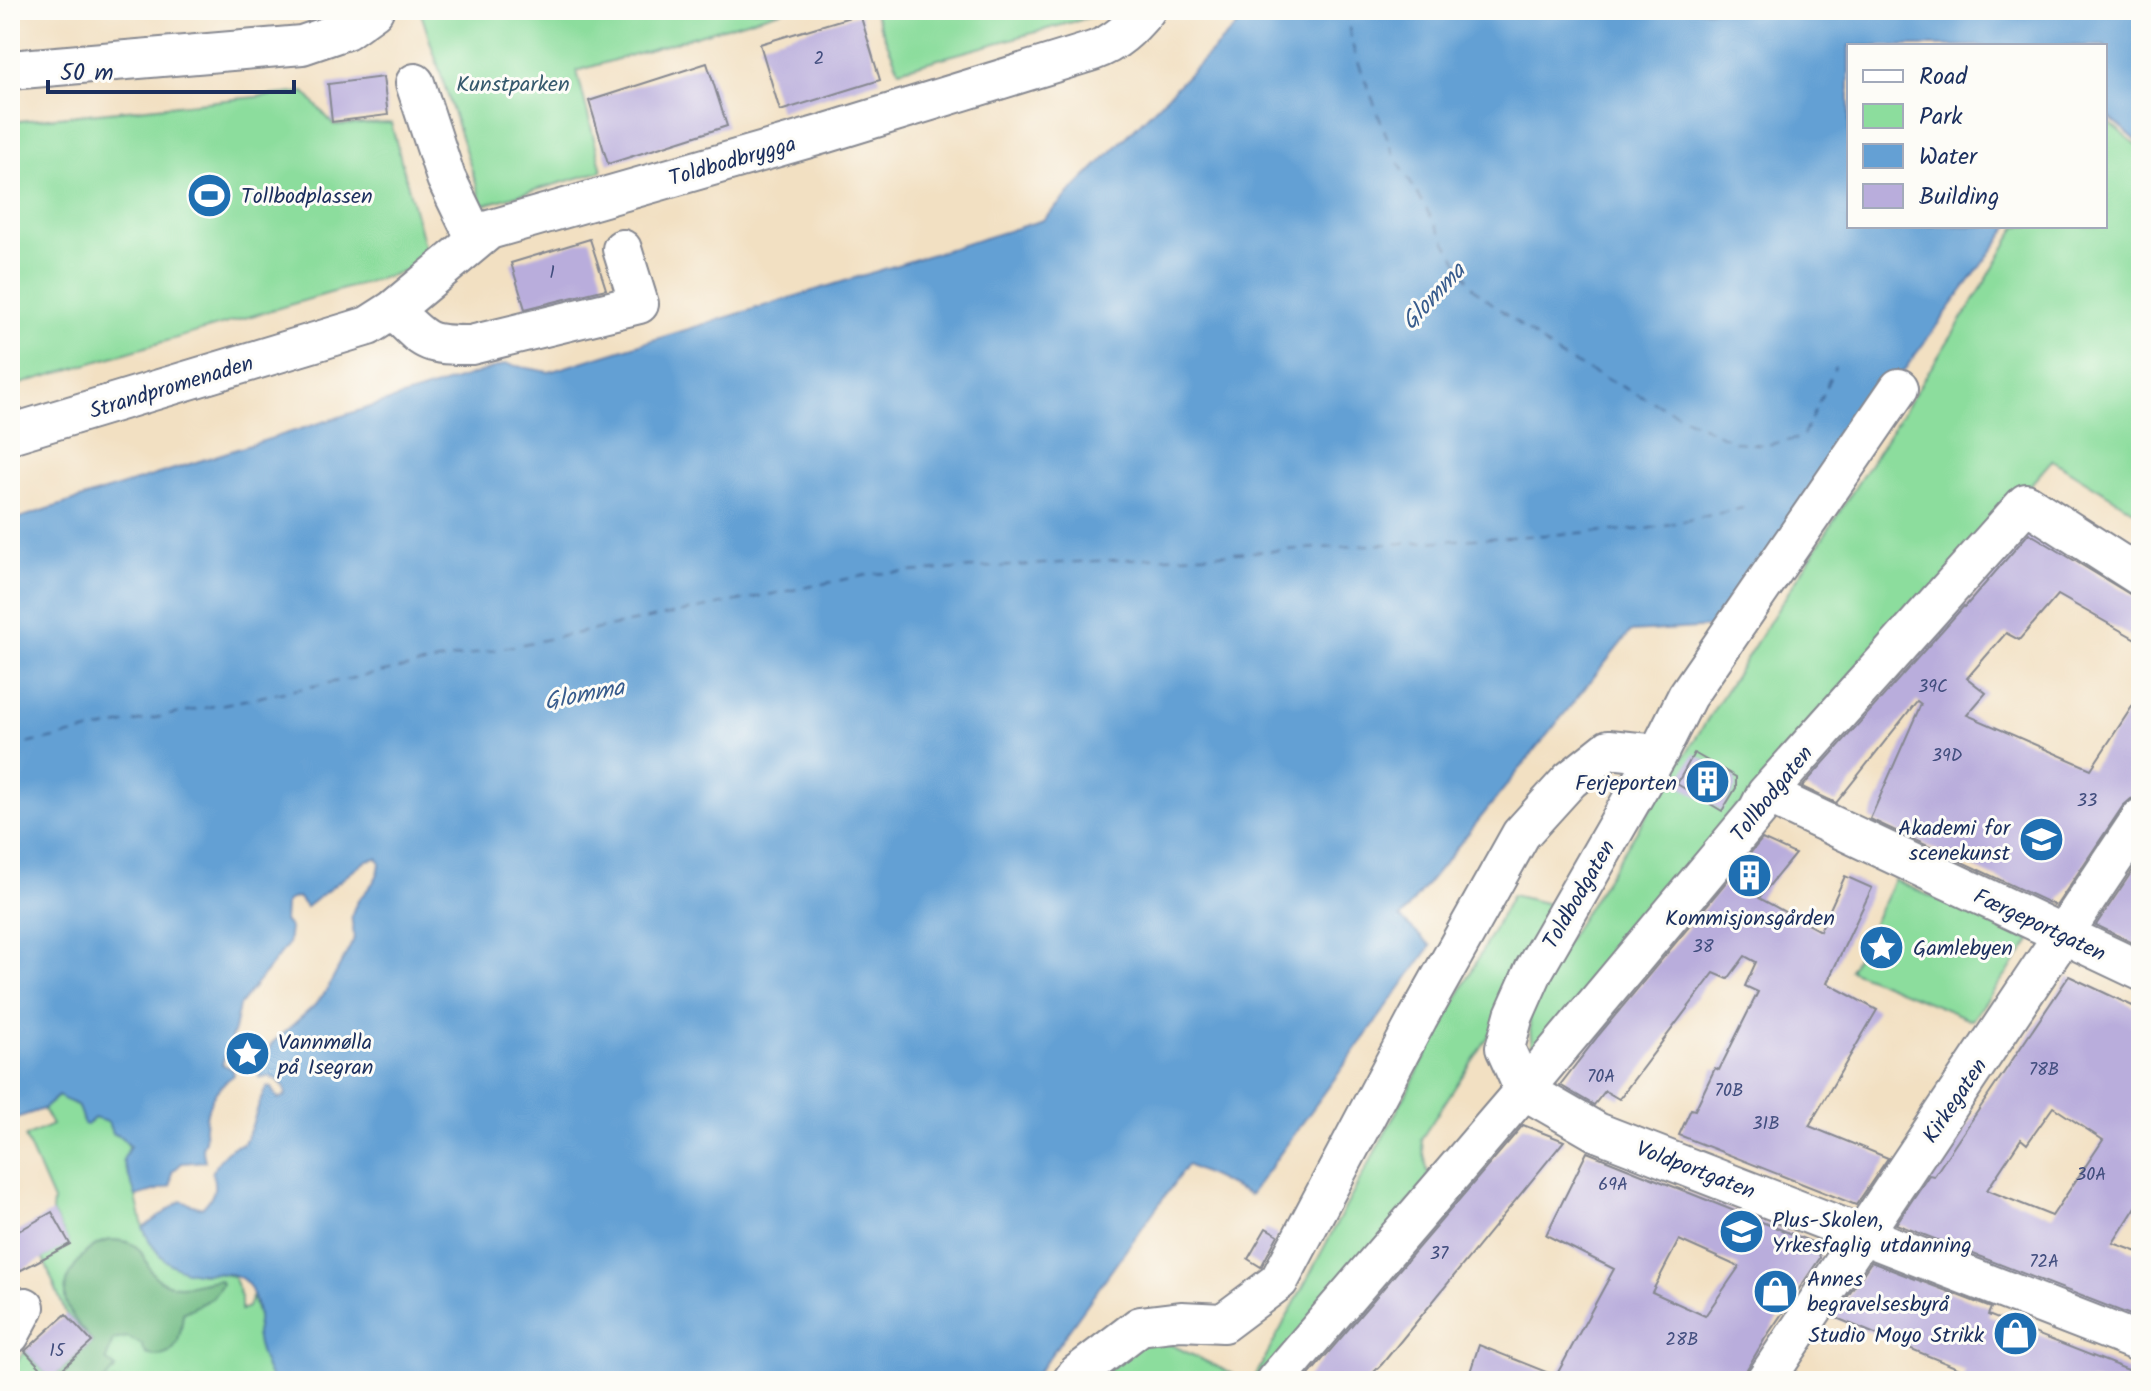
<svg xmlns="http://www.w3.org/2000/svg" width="2151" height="1391" viewBox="0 0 2151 1391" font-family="Kalam,sans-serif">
	<rect width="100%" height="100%" fill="#fdfcf7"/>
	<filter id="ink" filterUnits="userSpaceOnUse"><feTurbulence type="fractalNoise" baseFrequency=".0125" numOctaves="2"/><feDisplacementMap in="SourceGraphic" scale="16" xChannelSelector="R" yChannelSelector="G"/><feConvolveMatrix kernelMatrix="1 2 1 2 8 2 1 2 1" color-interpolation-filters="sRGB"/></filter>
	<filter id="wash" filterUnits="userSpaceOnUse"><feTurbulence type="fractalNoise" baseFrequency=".006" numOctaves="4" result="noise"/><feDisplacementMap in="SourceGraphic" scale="32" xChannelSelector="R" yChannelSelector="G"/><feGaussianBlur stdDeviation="1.8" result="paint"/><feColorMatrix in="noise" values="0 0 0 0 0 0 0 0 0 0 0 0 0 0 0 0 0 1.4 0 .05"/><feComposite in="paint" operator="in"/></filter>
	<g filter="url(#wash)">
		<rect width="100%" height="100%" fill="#f2e0c2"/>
		<path fill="#8cdd9d" stroke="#54867e" stroke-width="2" d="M420 10H784L577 71 602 171 483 205Z
			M873 10H1099L1094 16 899 70Z
			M304 92 334 125 391 123 429 264 10 387V122Z
			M2105 119 2141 149V515L2052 460 1532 1051 1528 1002 1983 286 2017 226H2105Z
			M1894 880 2031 941 1972 1020 1850 970Z
			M1512 895 1557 906 1496 1025 1421 1139 1429 1178 1263 1381 1255 1377Z
			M59 1096C71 1104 79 1101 82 1120L90 1123 94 1118 108 1122 112 1133 121 1137 130 1147 123 1160 136 1196 143 1228 200 1274 215 1273 233 1276 241 1297V1310L248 1307 252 1297 259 1320 256 1335 272 1381H10V1370L25 1351 51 1379 92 1342 66 1314 43 1258 69 1243 52 1212 53 1201 25 1137 52 1125 43 1109Z
			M1142 1331 1247 1381H1101Z"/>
		<path fill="#71bc84" stroke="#467671" stroke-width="2" d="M111 1240C156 1240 137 1274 168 1284 185 1290 203 1280 220 1280L222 1284 212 1298 183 1313C181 1335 178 1364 146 1354L142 1345 128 1337 113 1340 106 1360 116 1368 104 1381H48L92 1342C71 1314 52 1298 76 1265 85 1251 95 1243 111 1240Z"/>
		<path fill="#64a0d4" stroke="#406899" stroke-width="2" d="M1253 10H2141V144L2105 114V46H1849V226H2010L1715 627 1630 632 1400 918 1431 946 1250 1195 1187 1165 1032 1381H272C265 1367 258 1349 256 1334 256 1330 258 1326 258 1322 259 1312 254 1294 249 1286 229 1254 176 1303 143 1228L181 1201 202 1208C214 1196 217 1189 212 1172 220 1159 226 1147 243 1144 255 1127 255 1106 267 1087H271L278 1099 286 1096C284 1081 274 1074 259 1078L271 1044 314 1006 327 990 353 941C356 931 350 924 352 915 356 893 379 888 380 862L377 858 367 860 306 907 298 897 288 900 285 906 284 921 290 928 288 944 239 1006 234 1030 222 1064 232 1069 234 1075C215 1088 206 1104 205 1127 205 1136 207 1139 202 1147L205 1161 182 1163 172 1172 171 1186 136 1196 123 1160 130 1146 121 1137 112 1133 108 1122 94 1118 87 1125 84 1124C74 1094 79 1109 58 1096L43 1109 10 1120V521L506 364 549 372 1043 220Z"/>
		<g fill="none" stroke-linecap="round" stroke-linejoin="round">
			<path stroke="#385c8d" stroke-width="2" stroke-dasharray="10 8" stroke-linecap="butt" d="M1345 10 1354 51 1394 155 1474 289 1559 356 1735 442 1765 445 1802 438 1835 367
				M10 747 872 574 1647 529 1743 508"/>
		</g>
		<g id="blocks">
			<path fill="#b9addc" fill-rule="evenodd" d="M860 14 880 80 780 111 760 44Z
				M707 63 727 126 608 164 589 101Z
				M383 77 388 115 332 122 328 84Z
				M590 239 606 289 525 309 511 263Z
				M2029 533 2141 601V642L2058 595 2019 640 2006 633 1967 678 1986 693 1967 715 2091 769 2141 693V796L2131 799 2123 806 2056 906 1870 819 1921 704 1917 701 1836 803 1802 787 1964 606 1965 607Z
				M1694 753 1736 777V788L1722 811 1677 784Z
				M1762 839 1795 854 1759 898 1820 931 1845 876 1872 888 1827 983 1877 1010 1809 1126 1888 1158 1856 1205 1679 1135 1691 1109 1695 1110 1715 1068 1719 1070 1758 992 1745 986 1756 962 1745 956 1728 979 1714 973 1619 1099 1605 1091 1594 1105 1560 1085 1598 1036Z
				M2141 858V947L2096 925Z
				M2069 976 2141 1010V1199L2113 1243 2141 1253V1319L1896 1224 1929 1175 1934 1176ZM2053 1107 2103 1140 2052 1216 1987 1190 2021 1139 2027 1144Z
				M1523 1125 1564 1141 1382 1364 1365 1381H1304Z
				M1587 1152 1817 1244 1820 1258 1764 1340 1747 1369 1743 1381H1467L1479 1345 1556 1376 1614 1269 1546 1235ZM1679 1240 1739 1267 1705 1316 1652 1292Z
				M52 1212 70 1244 10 1276V1236Z
				M1266 1228 1278 1235 1261 1267 1248 1259Z
				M1871 1262 1991 1308 1988 1315 2141 1375V1381H1960L1965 1371 1834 1317Z
				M66 1314 92 1342 51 1379 25 1351Z"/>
		</g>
	</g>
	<g filter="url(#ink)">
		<use href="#blocks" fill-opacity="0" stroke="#868890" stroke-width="2"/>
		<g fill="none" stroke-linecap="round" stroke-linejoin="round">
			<defs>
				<path id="minor" d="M10 70 302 45 346 30 374 10
					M415 83 446 178 476 240
					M393 310C426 342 424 345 471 345L639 304 622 249
					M10 434 368 326 393 310 489 230 820 135 1093 51C1116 43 1130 29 1146 10
					M1766 794 2141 971
					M1524 1090 1505 1048 1514 1015 1534 970 1658 754 1687 696 1899 388
					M1524 1090 1597 1132 2141 1343
					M10 1335 25 1307
					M1072 1381 1077 1374 1140 1326 1181 1321 1223 1323 1279 1281 1418 1018 1521 834 1570 780 1609 749 1658 754
					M1275 1381 1524 1090 1758 810 1766 794 2026 503 2141 577
					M1765 1381 2141 818"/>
			</defs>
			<use href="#minor" stroke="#868890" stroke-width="42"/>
			<use href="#minor" stroke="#fff" stroke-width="38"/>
		</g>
	</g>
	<defs>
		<symbol id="stadium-disc" viewBox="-11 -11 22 22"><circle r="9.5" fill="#1f6fb2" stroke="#fdfcf7"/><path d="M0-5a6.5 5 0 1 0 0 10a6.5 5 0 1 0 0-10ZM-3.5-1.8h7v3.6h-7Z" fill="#fff"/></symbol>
		<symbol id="building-disc" viewBox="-11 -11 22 22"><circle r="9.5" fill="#1f6fb2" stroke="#fdfcf7"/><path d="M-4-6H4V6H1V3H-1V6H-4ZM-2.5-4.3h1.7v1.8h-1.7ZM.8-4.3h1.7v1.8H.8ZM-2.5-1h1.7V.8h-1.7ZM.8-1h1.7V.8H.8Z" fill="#fff"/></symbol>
		<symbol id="school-disc" viewBox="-11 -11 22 22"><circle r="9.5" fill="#1f6fb2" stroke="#fdfcf7"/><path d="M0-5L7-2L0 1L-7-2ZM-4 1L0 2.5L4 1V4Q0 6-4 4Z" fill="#fff"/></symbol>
		<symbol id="sight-disc" viewBox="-11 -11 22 22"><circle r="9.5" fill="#1f6fb2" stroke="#fdfcf7"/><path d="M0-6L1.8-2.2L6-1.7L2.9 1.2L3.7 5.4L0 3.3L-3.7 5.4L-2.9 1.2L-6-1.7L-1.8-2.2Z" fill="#fff"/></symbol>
		<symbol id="shop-disc" viewBox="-11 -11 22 22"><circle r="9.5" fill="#1f6fb2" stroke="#fdfcf7"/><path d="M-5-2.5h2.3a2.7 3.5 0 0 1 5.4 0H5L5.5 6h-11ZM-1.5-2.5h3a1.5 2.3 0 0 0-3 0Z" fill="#fff"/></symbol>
	</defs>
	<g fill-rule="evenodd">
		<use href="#stadium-disc" x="184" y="170" width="51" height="51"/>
		<use href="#building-disc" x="1682" y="756" width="51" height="51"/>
		<use href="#school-disc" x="2016" y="814" width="51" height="51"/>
		<use href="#building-disc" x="1724" y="850" width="51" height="51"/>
		<use href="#sight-disc" x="1856" y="922" width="51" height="51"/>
		<use href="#sight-disc" x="222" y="1028" width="51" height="51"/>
		<use href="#school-disc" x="1716" y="1206" width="51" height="51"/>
		<use href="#shop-disc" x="1750" y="1266" width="51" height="51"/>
		<use href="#shop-disc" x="1990" y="1308" width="51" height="51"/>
	</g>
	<g text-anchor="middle" stroke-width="6" stroke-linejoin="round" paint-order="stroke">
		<g font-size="18" fill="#424e7e">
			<text x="819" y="64">2</text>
			<text x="552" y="278">1</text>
			<text x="1933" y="692">39C</text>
			<text x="1947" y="761">39D</text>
			<text x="2087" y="806">33</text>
			<text x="1703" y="952">38</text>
			<text x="2044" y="1075">78B</text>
			<text x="1601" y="1082">70A</text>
			<text x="1729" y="1096">70B</text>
			<text x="1766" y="1129">31B</text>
			<text x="2091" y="1180">30A</text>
			<text x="1613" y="1190">69A</text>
			<text x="1439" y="1259">37</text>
			<text x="2044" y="1267">72A</text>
			<text x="1682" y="1345">28B</text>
			<text x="57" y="1356">15</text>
		</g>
		<g font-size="22" fill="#375a6e" stroke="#fdfcf7">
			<text x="513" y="91">Kunstparken</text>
		</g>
		<g font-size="22" fill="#1b2f5e" stroke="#fdfcf7">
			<text transform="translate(732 160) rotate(-16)" y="8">Toldbodbrygga</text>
			<text transform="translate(171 386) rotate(-17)" y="8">Strandpromenaden</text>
			<text transform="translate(1771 793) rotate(-51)" y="8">Tollbodgaten</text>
			<text transform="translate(1578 894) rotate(-60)" y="8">Toldbodgaten</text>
			<text transform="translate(2040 924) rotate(25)" y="8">Færgeportgaten</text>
			<text transform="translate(1954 1100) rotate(-56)" y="8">Kirkegaten</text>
			<text transform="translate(1696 1169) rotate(21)" y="8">Voldportgaten</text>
		</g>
		<g font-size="22" fill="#1b2f5e" stroke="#fdfcf7" text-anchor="start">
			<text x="241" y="203">Tollbodplassen</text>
			<text x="1677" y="790" text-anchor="end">Ferjeporten</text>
			<text x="2010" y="835" text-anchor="end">Akademi for<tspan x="2010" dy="25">scenekunst</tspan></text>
			<text x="1750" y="925" text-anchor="middle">Kommisjonsgården</text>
			<text x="1913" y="955">Gamlebyen</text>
			<text x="278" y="1049">Vannmølla<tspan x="278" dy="25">på Isegran</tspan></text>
			<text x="1772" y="1227">Plus-Skolen,<tspan x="1772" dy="25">Yrkesfaglig utdanning</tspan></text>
			<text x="1807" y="1286">Annes<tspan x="1807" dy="25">begravelsesbyrå</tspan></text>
			<text x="1984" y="1342" text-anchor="end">Studio Moyo Strikk</text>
		</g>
		<g font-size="24" font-style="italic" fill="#385c8d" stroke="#fdfcf7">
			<text transform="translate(1433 296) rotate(-47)" y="8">Glomma</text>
			<text transform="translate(584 694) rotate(-11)" y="8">Glomma</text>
		</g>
	</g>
	<rect width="2151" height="1391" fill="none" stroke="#fdfcf7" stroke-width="40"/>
	<rect x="1847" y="44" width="260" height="184" fill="#fdfcf7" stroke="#a3aaba" stroke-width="2"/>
	<rect x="1863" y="70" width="40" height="12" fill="#ffffff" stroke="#a3aaba" stroke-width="2"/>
	<text x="1919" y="84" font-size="24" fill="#1b2f5e">Road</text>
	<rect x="1863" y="104" width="40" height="24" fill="#8cdd9d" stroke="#a3aaba" stroke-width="2"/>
	<text x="1919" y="124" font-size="24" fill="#1b2f5e">Park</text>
	<rect x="1863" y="144" width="40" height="24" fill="#64a0d4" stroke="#a3aaba" stroke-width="2"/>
	<text x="1919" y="164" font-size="24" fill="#1b2f5e">Water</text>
	<rect x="1863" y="184" width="40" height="24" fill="#b9addc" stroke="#a3aaba" stroke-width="2"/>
	<text x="1919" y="204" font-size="24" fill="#1b2f5e">Building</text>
	<path d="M48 80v12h246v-12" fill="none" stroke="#1b2f5e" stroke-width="4"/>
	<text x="60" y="80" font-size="24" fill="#1b2f5e" stroke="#fdfcf7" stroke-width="6" paint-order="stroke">50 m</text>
</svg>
